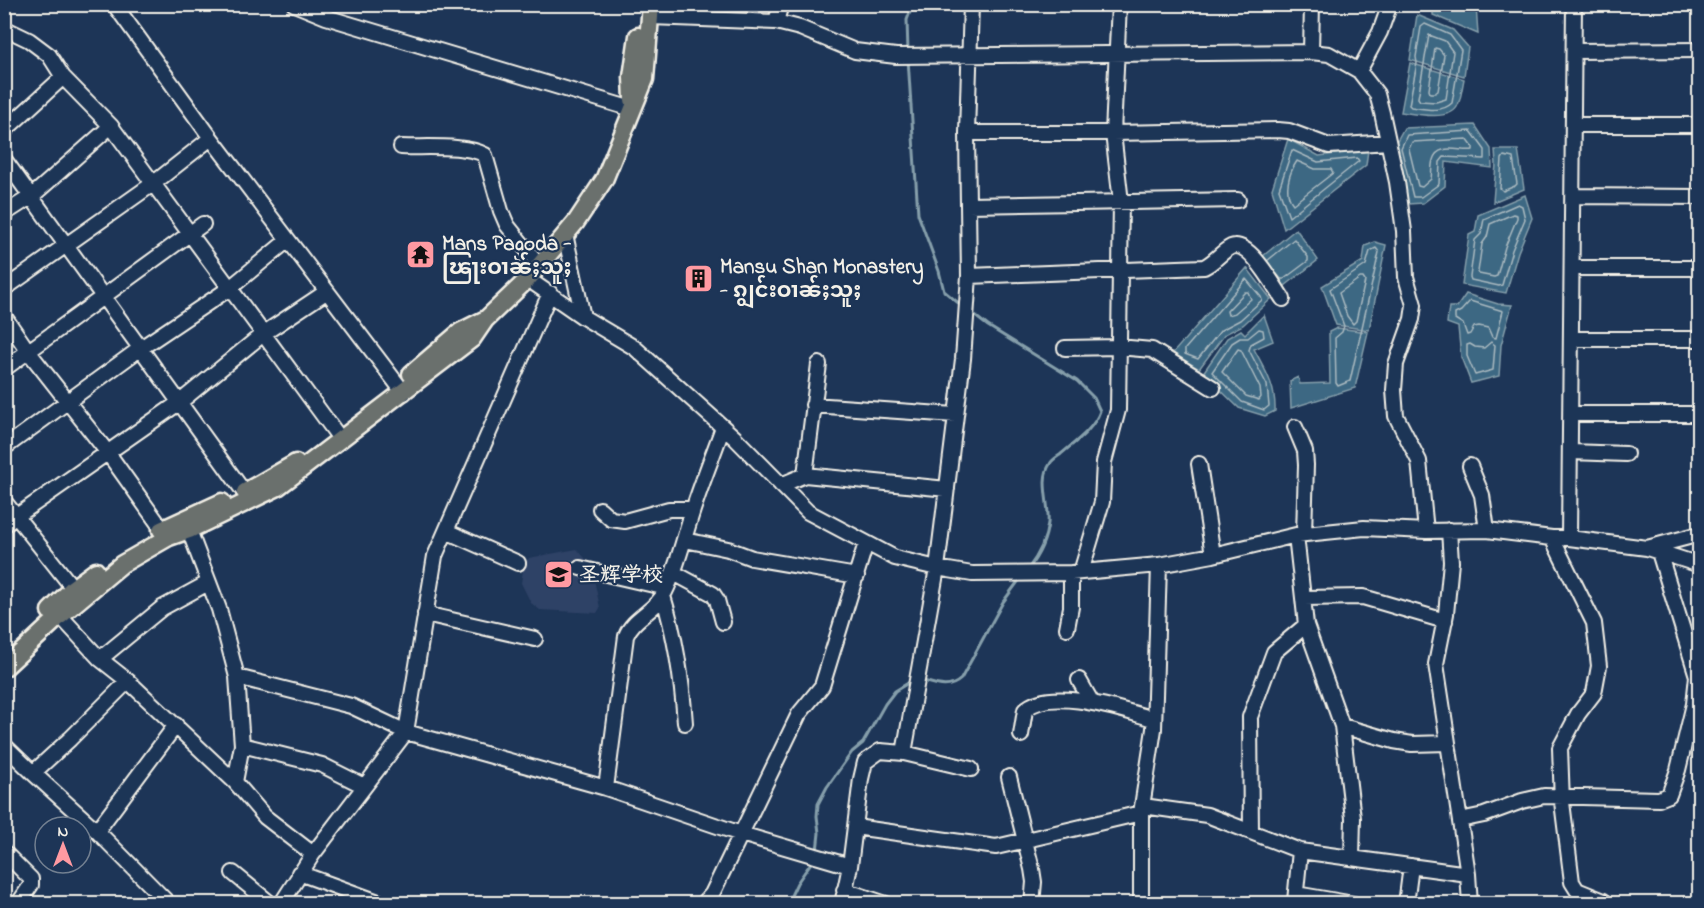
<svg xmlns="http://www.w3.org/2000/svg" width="1704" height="908" viewBox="0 0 1704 908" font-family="'Indie Flower','LXGW WenKai TC','Noto Sans Myanmar',sans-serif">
	<rect width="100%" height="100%" fill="#1d3557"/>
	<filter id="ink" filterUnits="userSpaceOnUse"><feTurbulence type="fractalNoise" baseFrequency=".0167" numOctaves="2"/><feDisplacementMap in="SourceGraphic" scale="12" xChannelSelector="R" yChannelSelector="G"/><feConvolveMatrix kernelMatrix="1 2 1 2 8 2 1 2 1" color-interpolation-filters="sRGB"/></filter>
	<g filter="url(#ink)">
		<path fill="#2f4266" d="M577 549 591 565 600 608 597 613 540 610 531 603 521 583 524 565 529 558Z"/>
		<path fill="#3d6883" stroke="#869fab" stroke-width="1.5" d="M1433 5H1476L1478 34 1433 15Z
			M1417 15 1453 30 1468 47 1464 76 1410 60Z
			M1410 63 1464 79C1462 88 1461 100 1457 107 1449 121 1415 114 1401 112Z
			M1475 125 1491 149 1492 168 1446 162 1445 186 1423 203 1408 204 1394 146 1404 128Z
			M1288 139 1319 156 1368 150 1366 165 1284 229 1272 189Z
			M1495 150H1518L1524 189 1493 202 1496 164Z
			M1525 195 1532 218 1518 252 1506 293 1462 285 1469 235 1475 232 1478 215Z
			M1296 229 1318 260 1281 289 1258 260Z
			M1375 242 1386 245 1369 330 1336 325 1322 286 1363 261 1365 246Z
			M1247 268 1271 299 1243 325 1225 334 1199 369 1173 353Z
			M1466 294 1498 304 1512 305 1501 345 1499 376 1471 383 1461 357 1458 327 1447 323 1449 307H1457Z
			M1264 315 1273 341 1254 349C1265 370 1276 386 1275 411L1265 416 1239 408 1203 373 1227 338 1241 330 1245 334Z
			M1337 328 1368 332 1355 388 1291 408 1290 381 1298 377 1300 384 1330 383 1329 332Z"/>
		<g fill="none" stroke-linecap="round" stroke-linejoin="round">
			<path stroke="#abbac0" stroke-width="1.5" d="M1425 24 1450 35 1461 50 1452 103C1442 113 1425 109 1411 107L1409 105 1417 63 1416 57 1421 27Z
				M1429 35 1445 41 1453 52 1446 99 1436 102 1420 101 1418 98Z
				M1435 48 1439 49 1444 55 1438 91 1435 93H1430L1429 90Z
				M1471 131 1485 150V159L1444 157 1440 162 1439 184 1421 197H1413L1401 148 1407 135Z
				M1467 139 1473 147V150C1460 152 1438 142 1433 160 1431 166 1432 173 1431 179L1422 187 1418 186 1409 149 1412 142Z
				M1292 150 1318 162 1357 158 1359 161 1289 217 1279 189Z
				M1504 156 1513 158 1517 184 1515 186 1503 191 1500 188 1502 159Z
				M1297 161 1315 169H1331L1333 173 1293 204C1283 192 1289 173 1297 161Z
				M1518 204 1522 206 1525 219 1512 250 1502 285 1499 286 1471 280 1470 277 1475 240 1481 234 1484 219Z
				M1513 214 1517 215V218L1505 247 1497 276 1494 277 1479 274 1478 272 1482 244 1487 237 1490 224Z
				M1376 248 1379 252 1350 381 1338 386 1336 383 1335 338 1342 332 1344 326 1330 289 1366 265 1370 251Z
				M1267 261 1294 239 1308 257V261L1284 279H1281L1277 274
				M1360 278H1363L1365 281 1356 321 1353 324 1347 316 1339 293Z
				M1246 279 1261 297 1262 300 1240 320 1221 330 1198 359 1185 354V349Z
				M1245 292H1248L1251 299 1235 313 1228 315 1227 311Z
				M1470 301 1503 311 1496 338 1492 337 1488 328 1479 326 1474 327 1470 334 1467 335 1463 324 1455 319V314L1461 311Z
				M1259 329 1263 330 1264 337 1251 344 1249 350 1267 385 1269 406 1264 410 1242 402 1212 372 1232 343 1240 338H1248Z
				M1491 342 1495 345 1493 370 1475 375 1467 356V345L1470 344 1475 347 1484 348Z
				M1238 349 1241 350 1260 388 1261 397 1259 400 1246 396 1222 372Z"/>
			<path stroke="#869fab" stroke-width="3" d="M908 52 907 20 913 4
				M908 59 918 214 939 271 944 291 962 306
				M970 312 988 326 1077 381 1094 398 1100 411C1094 429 1075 442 1060 455 1057 457 1052 460 1050 464 1039 480 1050 505 1048 523 1046 541 1039 555 1028 569
				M920 680C935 684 948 691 961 679L1003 602 1020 579
				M817 851 819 833 817 816 818 804 827 787 852 752 863 743 885 704 895 691 913 680
				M787 904 797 883 813 860"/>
			<defs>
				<path id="minor" d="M114 4 211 138 404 393
					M294 4 326 17 632 109
					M651 17 776 22 800 28 855 51 896 56 1311 52 1329 54 1359 71 1377 94 1382 113 1397 182 1404 231 1406 277 1414 305 1412 319 1396 364 1394 390 1396 416 1419 461 1426 531
					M776 22 781 4
					M4 28 29 40 49 55 63 77 111 126 336 433
					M1574 51 1700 50
					M1311 52 1312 4
					M1359 71 1380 32 1390 4
					M1573 125H1700
					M4 131 63 77
					M967 133H1113L1278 130 1289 131 1329 146 1388 142
					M401 147C423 148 467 144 485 155L501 211 507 225 539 265
					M4 159 244 492
					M1573 196 1700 197
					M968 205 1238 200
					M4 214 32 196 111 126
					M565 234 583 317
					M1572 268H1700
					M969 276 1204 267C1215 262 1221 252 1231 247 1249 239 1274 286 1283 299
					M528 279 583 317 635 348 735 438 808 512 895 558 937 568 972 574 1071 573 1159 565 1213 555 1296 535 1364 528 1426 531 1487 530 1552 538H1569L1647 548 1700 565
					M4 289 154 183 211 138
					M4 316 28 351 108 453 167 536
					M1572 339H1700
					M1065 348 1118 347 1152 350 1213 388
					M4 369 203 224
					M813 405 955 415
					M1571 414H1700
					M1295 427 1305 451 1306 465 1304 534
					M4 448 141 348 230 288 288 240
					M1571 452 1626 454
					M1199 464 1213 555
					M1470 466 1482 495 1487 530
					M805 475 947 489
					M781 485 805 475 819 364
					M4 501 73 588
					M600 509 611 519 625 521 669 509H693
					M4 525 180 402 263 334 326 292
					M189 530 219 609 237 677 242 745 235 782
					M1449 530 1451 562 1446 614 1436 664 1468 874 1470 904
					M446 531 518 563
					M1296 535 1306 625 1342 726 1353 818 1352 858
					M1552 538 1594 623 1599 666 1594 693 1578 714 1560 748 1562 802 1572 882 1577 890 1604 901
					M1569 538 1574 4
					M685 540 728 549 752 558 857 576
					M1647 548 1700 534
					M580 568 667 588
					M1081 572 1102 502 1104 462 1118 410 1121 202 1113 133 1119 4
					M674 573 713 594 717 600 723 622
					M663 596C676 638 682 679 685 723
					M1304 598 1363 597 1445 621
					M54 609 100 659 128 681 235 782 265 817 313 854
					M425 614 535 639
					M1067 628 1071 607V573
					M100 659 162 608 208 583
					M237 677 351 706 406 732 606 788 741 834 850 866
					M1079 680 1091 701
					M1342 726 1394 741 1412 744 1448 743
					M1021 735 1025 710C1051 685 1124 711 1154 719
					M4 745 33 773 97 831 169 904
					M242 745 322 765 364 786
					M904 753 937 568 963 359 969 276 967 133 971 4
					M33 773 70 739 128 681
					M1009 777 1032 869 1034 882 1032 904
					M606 788 626 636C633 617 656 611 665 592 678 566 684 537 693 510 702 482 713 455 723 427
					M1143 806 1207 815 1300 851 1468 874
					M1460 820 1484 815 1522 801 1544 796 1659 799 1669 795 1678 770 1694 704 1697 676 1659 552
					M855 827 996 847 1141 813
					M97 831 176 725
					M1251 832 1250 717 1274 652 1306 625
					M4 852 31 879V885L18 904
					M233 873 271 904
					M299 873 384 904
					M844 890 886 904
					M1296 894 1354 904
					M1295 901 1300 851
					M281 904 313 854 406 732 435 556 550 293
					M703 904 712 894 799 714 822 686 866 543
					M842 904 850 866 861 779 865 762 880 751 904 753 971 769
					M1141 904V813L1154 729 1159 565
					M1406 904 1411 866"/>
				<path id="major" d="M633 100 632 77 638 36
					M411 374 460 332 484 320
					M245 492 296 463
					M161 530 222 502
					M50 611 73 588 96 571
					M4 668 60 616 122 564 169 537 189 530 278 487 472 339 485 320 528 279 576 222 604 180 645 79 651 4"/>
			</defs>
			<use href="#minor" stroke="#f4f1e8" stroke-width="18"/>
			<use href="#major" stroke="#f4f1e8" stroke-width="21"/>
			<use href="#minor" stroke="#1d3557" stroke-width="14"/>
			<use href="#major" stroke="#6a706d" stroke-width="16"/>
		</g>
	</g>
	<defs>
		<symbol id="temple-square" viewBox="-11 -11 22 22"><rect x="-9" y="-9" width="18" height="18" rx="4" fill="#ff9aa2" stroke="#1d3557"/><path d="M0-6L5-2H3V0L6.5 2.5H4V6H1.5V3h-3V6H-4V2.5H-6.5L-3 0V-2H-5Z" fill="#111"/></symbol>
		<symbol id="building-square" viewBox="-11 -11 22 22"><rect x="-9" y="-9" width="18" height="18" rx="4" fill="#ff9aa2" stroke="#1d3557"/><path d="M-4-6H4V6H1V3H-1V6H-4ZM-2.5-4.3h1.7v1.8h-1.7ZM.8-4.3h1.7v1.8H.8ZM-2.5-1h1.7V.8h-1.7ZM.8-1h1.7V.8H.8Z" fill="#111"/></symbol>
		<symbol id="school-square" viewBox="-11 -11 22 22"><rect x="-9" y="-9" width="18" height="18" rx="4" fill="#ff9aa2" stroke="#1d3557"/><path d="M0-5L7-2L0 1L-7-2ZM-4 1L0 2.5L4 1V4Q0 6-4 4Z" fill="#111"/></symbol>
	</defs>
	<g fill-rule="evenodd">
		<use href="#temple-square" x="404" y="238" width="33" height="33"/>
		<use href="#building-square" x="682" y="262" width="33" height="33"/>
		<use href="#school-square" x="542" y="558" width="33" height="33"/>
	</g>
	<g text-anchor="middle" stroke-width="4.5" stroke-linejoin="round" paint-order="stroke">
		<g font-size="21" font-weight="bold" fill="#f4f1e8" stroke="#1d3557" text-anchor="start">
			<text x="442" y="250">Mans Pagoda -<tspan x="442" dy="24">ၽြႃးဝၢၼ်ႈသူႈ</tspan></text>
			<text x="720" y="273">Mansu Shan Monastery<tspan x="720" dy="24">- ၵျွင်းဝၢၼ်ႈသူႈ</tspan></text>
			<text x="579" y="581">圣辉学校</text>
		</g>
	</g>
	<rect width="1704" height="908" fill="none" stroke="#1d3557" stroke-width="24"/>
	<rect x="12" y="12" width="1680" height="884" fill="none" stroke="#f4f1e8" stroke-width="2" filter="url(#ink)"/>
	<g transform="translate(63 845)"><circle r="28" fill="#1d3557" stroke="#738091" stroke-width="1.5"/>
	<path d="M0-4.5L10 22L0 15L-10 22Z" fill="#ff9aa2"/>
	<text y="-9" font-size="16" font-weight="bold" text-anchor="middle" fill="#f4f1e8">N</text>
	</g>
</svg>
